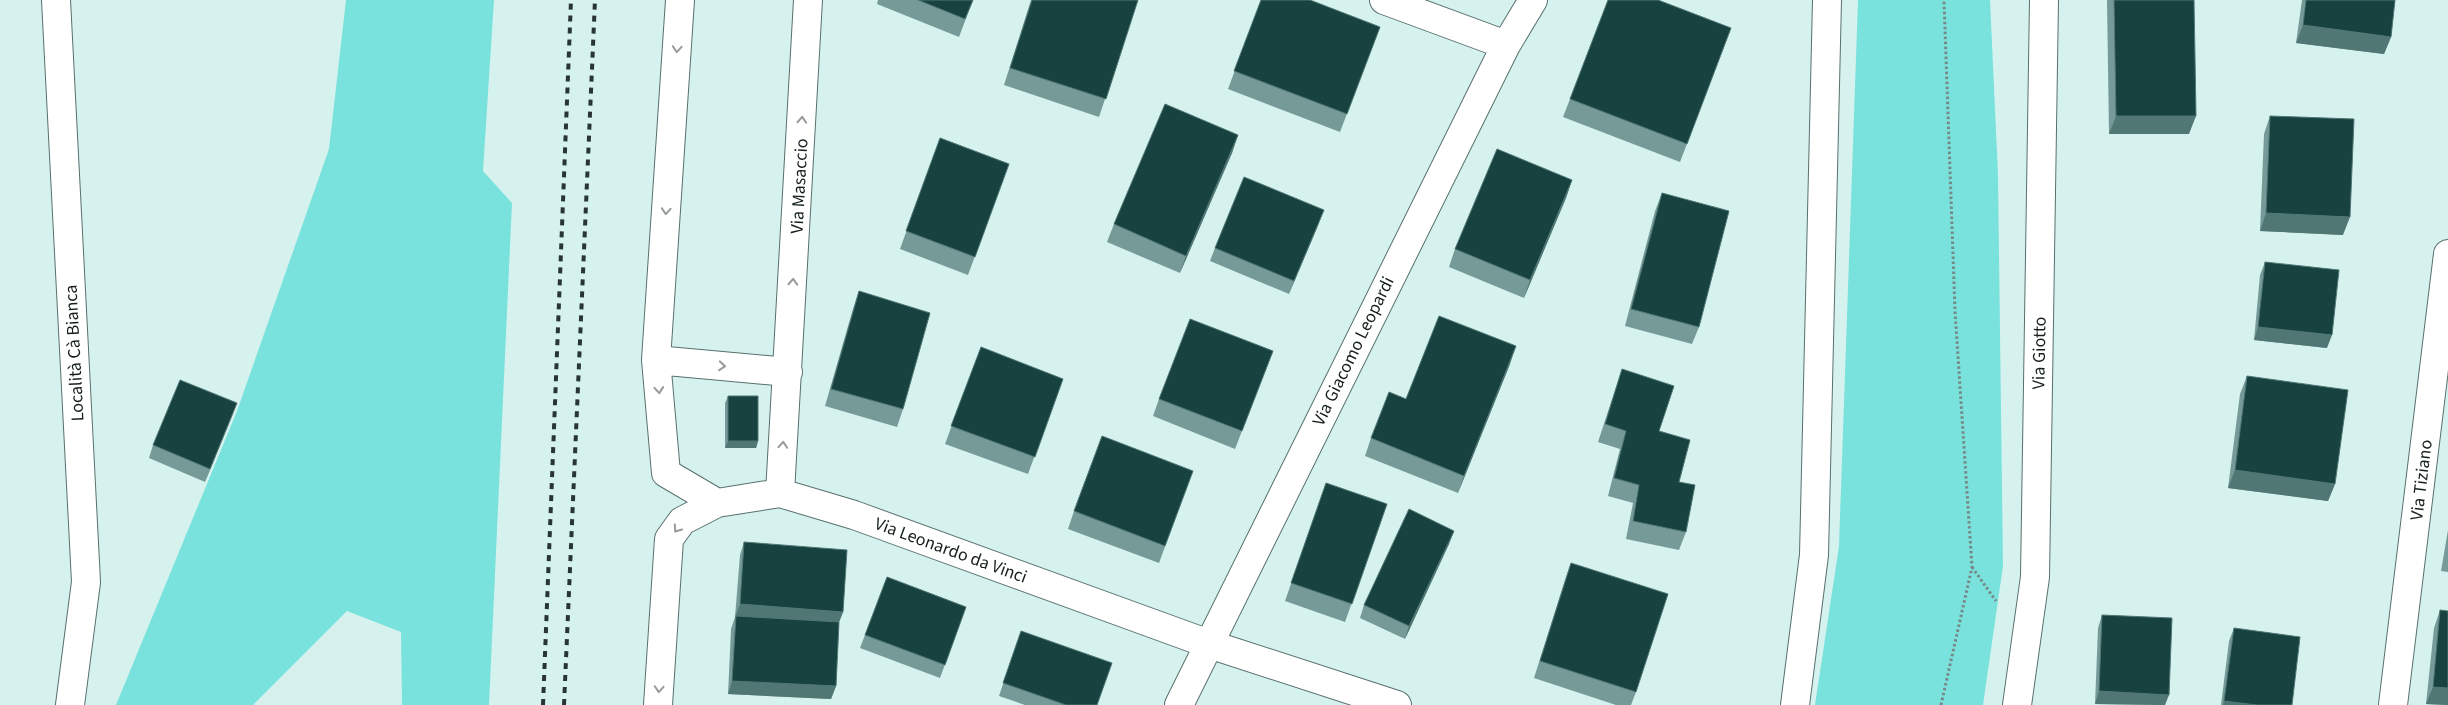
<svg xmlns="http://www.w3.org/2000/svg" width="2448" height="705" viewBox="0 0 2448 705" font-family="'Source Sans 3',sans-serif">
	<rect width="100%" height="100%" fill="#d6f2ef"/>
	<path fill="#7ae2dc" d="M346 0H494L483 171 512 203 489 705H402L401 632 347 611 253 705H116L237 411 329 149Z
		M1858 0H1990L1998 175 2003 566 1983 705H1815L1839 546Z"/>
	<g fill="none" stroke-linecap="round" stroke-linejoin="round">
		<defs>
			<path id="minor" d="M56 0 86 582 70 705
				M680 0 656 360 666 473 717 503
				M1384 0 1506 45
				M656 360 788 372
				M780 493 808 0
				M658 705 669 539 682 521 717 503 780 493 854 515 1209 644 1397 705
				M1179 705 1506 45 1533 0
				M1795 705 1814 555 1827 0
				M2017 705 2035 577 2044 0
				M2393 705 2448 254"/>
		</defs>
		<use href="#minor" stroke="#57706e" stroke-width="30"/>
		<path stroke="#768987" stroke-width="3" stroke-dasharray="2.5 2.5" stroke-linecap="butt" d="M1972 567 1996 601
			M1941 705 1972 567 1955 311 1944 0"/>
		<use href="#minor" stroke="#fff" stroke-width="28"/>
		<path stroke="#293533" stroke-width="4" stroke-dasharray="6 6" stroke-linecap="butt" d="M543 705 571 0
			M564 705 595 0"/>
	</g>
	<path fill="#769a98" d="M878 0H973L959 37 877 4Z
		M1031 0H1138L1099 117 1004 85Z
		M1261 0 1380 27 1340 132 1228 89Z
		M2107 0H2194L2189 134H2109Z
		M2302 0H2395L2391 37 2384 54 2296 43Z
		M1731 28 1680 162 1563 117 1570 99Z
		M2270 116 2343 235 2260 231 2264 134Z
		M1238 135 1232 153 1180 273 1107 242 1114 224Z
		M940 138 1009 164 968 275 900 249Z
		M1572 180 1566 198 1524 298 1449 267 1455 249Z
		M1662 193 1699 327 1692 344 1625 326 1655 211Z
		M1319 223 1289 294 1210 261 1215 248Z
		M2265 262 2327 348 2254 340 2260 275Z
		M859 291 903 409 897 427 825 406 853 309Z
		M981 347 1063 379 1028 474 945 444Z
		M1273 351 1235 449 1153 416 1159 399Z
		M1510 364 1458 493 1365 456 1371 438 1406 399Z
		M1622 369 1659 431 1679 482 1686 532 1679 550 1626 539 1633 503 1608 496 1620 449 1598 442Z
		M2247 376 2335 484 2328 501 2228 488 2240 394Z
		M728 396 758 441 756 448H725V403Z
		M232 416 205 482 149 458 153 445Z
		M1193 471 1159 563 1068 529 1074 511Z
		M1326 483 1387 504 1345 622 1285 601Z
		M2448 530V572L2441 571Z
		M1454 531 1449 544 1405 639 1360 618 1364 605Z
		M744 542 843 612 839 622 836 686 831 699 728 694 731 629 735 617 740 555Z
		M1571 563 1636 692 1631 705H1616L1534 678 1565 580Z
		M887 577 966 607 940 678 860 648Z
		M2440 610 2448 705 2426 704 2434 628Z
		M2102 615 2165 705 2095 704 2098 628Z
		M2234 628 2292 705H2221L2229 641Z
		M1021 631 1097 705H1025L999 696Z"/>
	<path fill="#507774" d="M2303 25 2391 37 2384 54 2296 43Z
		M2116 116H2196L2189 134H2109Z
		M1238 135 1232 153 1180 273 1186 256Z
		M1572 180 1566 198 1524 298 1530 280Z
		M1324 210 1319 223 1289 294 1294 281Z
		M2266 213 2350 217 2343 235 2260 231Z
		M2258 327 2332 335 2327 348 2254 340Z
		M1516 346 1510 364 1458 493 1464 476Z
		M237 403 232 416 205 482 210 469Z
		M728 441H758L756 448H725Z
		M2235 470 2335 484 2328 501 2228 488Z
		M1454 531 1449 544 1405 639 1409 626Z
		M740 604 843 612 838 625 735 617Z
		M732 681 836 686 831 699 728 694Z
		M2433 687 2448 688V705L2426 704Z
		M2099 691 2169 695 2165 705 2095 704Z
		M2224 701 2257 705H2223Z"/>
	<path fill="#174240" stroke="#507774" d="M918 0H973L965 19Z
		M1032 0H1138L1106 99 1010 68Z
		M1261 0H1310L1380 27 1347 114 1234 71Z
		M1608 0H1658L1731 28 1687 144 1570 99Z
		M2114 0H2194L2196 116H2116Z
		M2306 0H2395L2391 37 2303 25Z
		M1165 104 1238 135 1186 256 1114 224Z
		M2270 116 2354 119 2350 217 2266 213Z
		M940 138 1009 164 975 257 906 231Z
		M1497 149 1572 180 1530 280 1455 249Z
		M1244 177 1324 210 1294 281 1215 248Z
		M1662 193 1729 211 1699 327 1631 309Z
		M2265 262 2339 270 2332 335 2258 327Z
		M859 291 930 313 903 409 831 389Z
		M1439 316 1516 346 1464 476 1371 438 1389 392 1406 399Z
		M1190 319 1273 351 1242 431 1159 399Z
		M981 347 1063 379 1035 457 951 426Z
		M1622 369 1674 386 1659 431 1690 440 1679 482 1695 485 1686 532 1633 521 1639 485 1614 478 1626 431 1605 424Z
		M2247 376 2348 390 2335 484 2235 470Z
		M180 380 237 403 210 469 153 445Z
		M728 396H758V441H728Z
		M1102 436 1193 471 1165 546 1074 511Z
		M1326 483 1387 504 1352 604 1291 583Z
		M1409 509 1454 531 1409 626 1364 605Z
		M744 542 847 550 843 612 740 604Z
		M1571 563 1668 594 1636 692 1540 661Z
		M887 577 966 607 945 665 865 635Z
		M2440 610 2448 611V688L2433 687Z
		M2102 615 2172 618 2169 695 2099 691Z
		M736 616 839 622 836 686 732 681Z
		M2234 628 2300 637 2292 705H2257L2224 701Z
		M1021 631 1112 663 1097 705H1066L1003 683Z"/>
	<defs><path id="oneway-chevron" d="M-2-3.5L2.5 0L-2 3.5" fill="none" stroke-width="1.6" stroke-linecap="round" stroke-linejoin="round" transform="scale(1.25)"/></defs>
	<g stroke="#969a9a">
		<use href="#oneway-chevron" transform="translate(677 49) rotate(94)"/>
		<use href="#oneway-chevron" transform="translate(802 120) rotate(-87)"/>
		<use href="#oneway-chevron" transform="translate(666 211) rotate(94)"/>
		<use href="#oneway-chevron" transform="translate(793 282) rotate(-87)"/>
		<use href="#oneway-chevron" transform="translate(722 366) rotate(5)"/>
		<use href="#oneway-chevron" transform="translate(659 390) rotate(85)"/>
		<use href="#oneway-chevron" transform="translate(783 445) rotate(-86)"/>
		<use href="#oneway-chevron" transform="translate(677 529) rotate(125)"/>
		<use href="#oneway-chevron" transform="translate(659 689) rotate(94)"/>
	</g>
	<g text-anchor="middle" stroke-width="5" stroke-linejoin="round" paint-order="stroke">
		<g font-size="18" fill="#151f1e" stroke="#fff">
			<text transform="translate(799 186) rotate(-87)" y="6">Via Masaccio</text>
			<text transform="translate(1353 351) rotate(-64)" y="6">Via Giacomo Leopardi</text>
			<text transform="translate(74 353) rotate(-93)" y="6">Località Cà Bianca</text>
			<text transform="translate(2039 353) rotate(-89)" y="6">Via Giotto</text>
			<text transform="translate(2421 480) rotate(-83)" y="6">Via Tiziano</text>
			<text transform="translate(951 550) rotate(20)" y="6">Via Leonardo da Vinci</text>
		</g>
	</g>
</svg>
